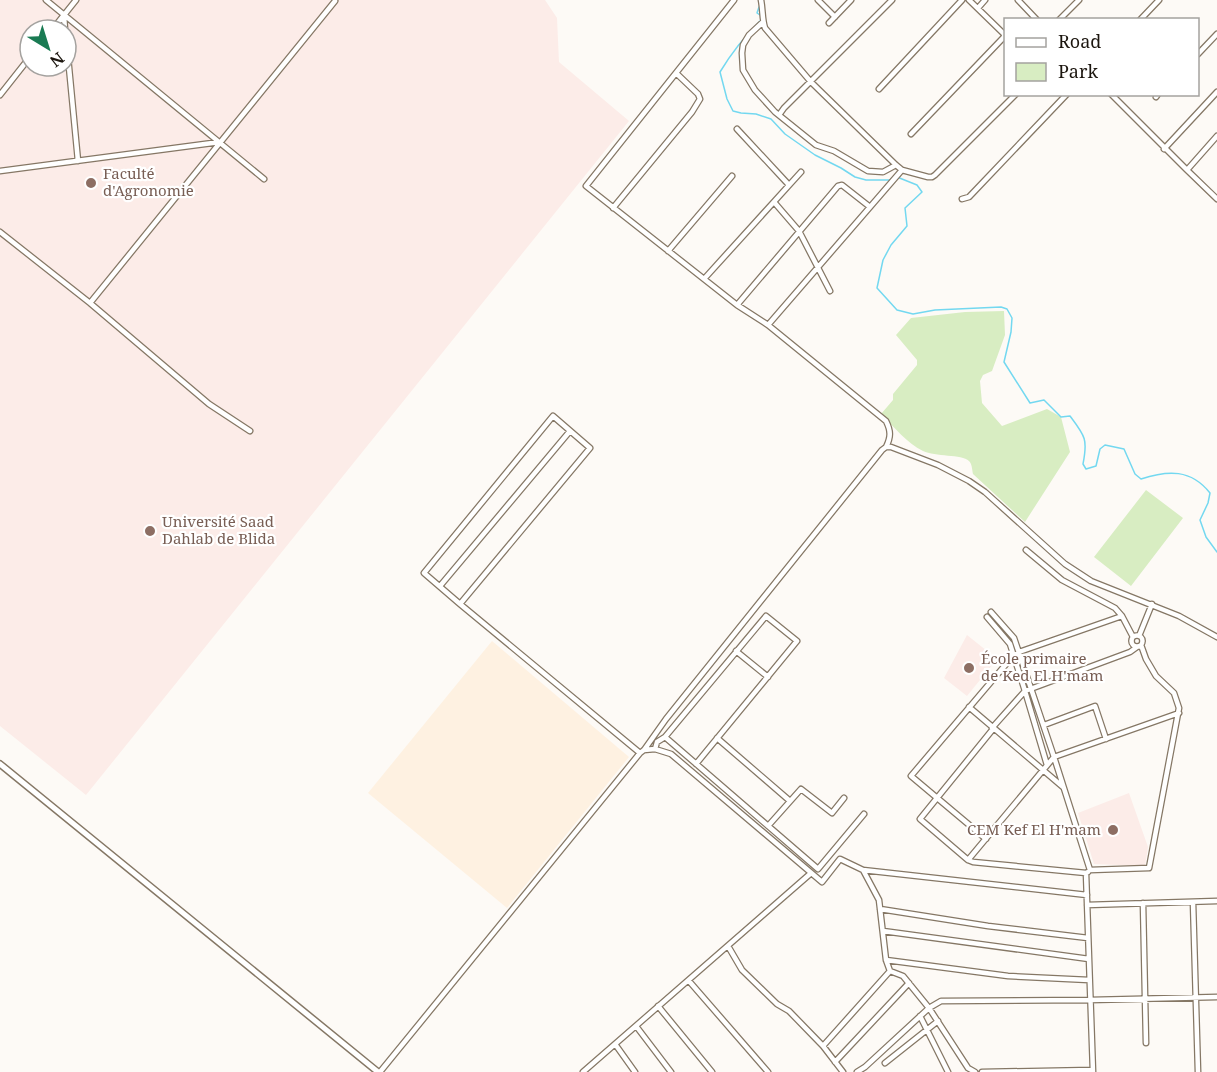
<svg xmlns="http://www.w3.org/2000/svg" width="1217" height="1072" viewBox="0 0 1217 1072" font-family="'Noto Serif',serif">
	<rect width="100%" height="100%" fill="#fdfaf6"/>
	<path fill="#fef1e1" d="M492 641 629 757 507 908 368 793Z"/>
	<path fill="#fcece8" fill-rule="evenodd" d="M0 0H545L557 18 559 62 629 121 86 795 0 726ZM30 30H66V66H30Z
		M967 635 997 659 967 696 944 678Z
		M1129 793 1148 847 1145 866 1094 864 1078 813Z"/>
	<path fill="#d8edc2" d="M1004 311 1005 335 992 371 983 375 980 381 982 403 1002 426 1047 409 1061 417 1070 452 1025 522 973 474C972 469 972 464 969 461 962 454 935 457 923 451 907 443 894 427 881 414L893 400V394L917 365V360L896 335 911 318 965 312Z
		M1146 490 1183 518 1131 586 1094 557Z"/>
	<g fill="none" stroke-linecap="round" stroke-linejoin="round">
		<path stroke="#73d8f0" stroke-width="1.5" d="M759 7 757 13 760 15
			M761 20C746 35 732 52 720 72L727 99 733 111 741 113 756 114 771 119 785 134 815 155 841 168 855 177 866 180H890L893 177
			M897 177 917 185 922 192 905 208 907 226 891 245 883 260 877 288 897 310 913 314 935 310 1001 307 1007 309 1012 318 1011 332 1004 362 1030 403 1044 400 1061 417 1070 416C1085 436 1088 439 1083 464L1086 469 1096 466 1100 449 1105 445 1124 449 1135 474 1141 479C1168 470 1191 469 1210 493L1208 503 1200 520 1206 537 1217 552"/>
		<defs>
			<path id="minor" d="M46 0 264 179
				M734 0 586 186 737 305 768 325 886 421C891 431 891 437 886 447
				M761 0C763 10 762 19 765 28L811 82 896 165 902 170 928 177H932L935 175 1016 94
				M818 0 835 17
				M1018 0 1037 20
				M978 8 985 0
				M64 15 65 30
				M1059 20 1079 0
				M1140 20 1159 0
				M763 22 749 35 743 45 742 53 743 70 755 90 775 112 816 145 834 151 868 171 883 172 896 165
				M829 23 851 0
				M52 30 76 0
				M66 36 78 161
				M1198 54 1217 34
				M879 89 962 0
				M1111 94 1187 170
				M0 95 30 57
				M1156 97 1158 94
				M779 115 784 108 892 0
				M737 129 789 185
				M911 134 1003 38 1005 35 969 0
				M1217 136 1187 170 1217 199
				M1164 149 1217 92
				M0 171 220 142
				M962 199 969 197 1067 94
				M774 202 799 231 830 291
				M613 208 692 112 700 99 698 94 676 73
				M0 232 90 303 209 404 250 431
				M668 251 732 176
				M704 279 801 172
				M90 303 335 1
				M737 305 838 186 842 185 870 207
				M768 325 902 170
				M1026 550 1062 580 1115 608 1122 616 1133 637
				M440 586 570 431
				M460 604 590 448 553 416 424 573 460 604 640 753
				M987 617 1010 644 1025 691 1047 765
				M1131.5 641a5.5 5.5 0 1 1 11 0a5.5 5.5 0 1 1-11 0Z
				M1139 636 1152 604
				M736 651 768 677
				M969 707 1063 787
				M1044 725 1095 706 1106 739
				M992 728 1025 691 1130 652 1137 647
				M993 729 920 819 968 860 973 862 1086 873
				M717 738 790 801
				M655 749 657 742 665 737
				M644 750 655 749 671 754 822 882 840 859 863 870 1087 895
				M696 764 797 641 766 616 665 737C716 781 767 825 818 869L864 814
				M768 826 801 789 832 813 844 798
				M986 839 911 776 1013 656 1019 652 1122 616
				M968 860 1054 757 1014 638 991 612
				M1090 870 1149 868 1179 708 1174 693 1156 676 1146 659 1141 645
				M1090 870 1054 757 1179 713
				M1088 872 1086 873 1093 1072
				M1193 902 1198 1072
				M1143 903 1146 1043
				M1087 905 1217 901
				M880 909 988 926 1088 938
				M883 931 1089 959
				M728 946 742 970 777 1004 789 1011 823 1046 843 1072
				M886 960 1008 976 1089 980
				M890 971 903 976 929 1008 968 1068 975 1072
				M689 981 768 1072
				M658 1006 712 1072
				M920 1016 948 1072
				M636 1026 671 1072
				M615 1044 635 1072
				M823 1046 890 971 886 960 879 900 863 870
				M835 1062 909 983
				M885 1063 938 1021
				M380 1072 640 753 644 750 666 719 882 450 886 447H891L938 465 969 481 985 492 1065 564 1091 581 1179 616 1217 637
				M583 1072 810 874
				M857 1072 865 1067 929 1008 941 1001 1090 1000 1217 997
				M982 1072 1092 1070"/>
			<path id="tertiary" d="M0 764 378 1072"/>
		</defs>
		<use href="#minor" stroke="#857765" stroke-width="7"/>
		<use href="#tertiary" stroke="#857765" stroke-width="8"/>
		<use href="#minor" stroke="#fff" stroke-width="4.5"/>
		<use href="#tertiary" stroke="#fff" stroke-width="5"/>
	</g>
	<g fill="#8d6e63" stroke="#fff" stroke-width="2">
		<circle cx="91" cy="183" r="6"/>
		<circle cx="150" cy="531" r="6"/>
		<circle cx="969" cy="668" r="6"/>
		<circle cx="1113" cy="830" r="6"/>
	</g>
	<g text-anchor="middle" stroke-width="4.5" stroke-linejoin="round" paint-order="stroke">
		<g font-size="15" fill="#785e54" stroke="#fff" text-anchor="start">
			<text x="103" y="179">Faculté<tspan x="103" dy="17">d'Agronomie</tspan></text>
			<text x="162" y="527">Université Saad<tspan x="162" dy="17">Dahlab de Blida</tspan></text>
			<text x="981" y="664">École primaire<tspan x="981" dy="17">de Ked El H'mam</tspan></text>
			<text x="1101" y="835" text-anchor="end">CEM Kef El H'mam</text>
		</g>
	</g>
	<rect x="1004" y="18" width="195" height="78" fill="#ffffff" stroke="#a4a29f" stroke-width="1.5"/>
	<rect x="1016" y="38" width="30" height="9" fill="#ffffff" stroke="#a4a29f" stroke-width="1.5"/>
	<text x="1058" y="48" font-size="18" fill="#1c160f">Road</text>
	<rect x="1016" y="63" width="30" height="18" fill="#d8edc2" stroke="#a4a29f" stroke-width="1.5"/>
	<text x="1058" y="78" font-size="18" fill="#1c160f">Park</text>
	<g transform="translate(48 48) rotate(142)"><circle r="28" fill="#ffffff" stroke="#a4a29f" stroke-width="1.5"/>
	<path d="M0-4.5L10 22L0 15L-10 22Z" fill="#1a7b53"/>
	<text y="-9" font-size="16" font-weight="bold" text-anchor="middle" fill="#1c160f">N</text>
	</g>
</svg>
